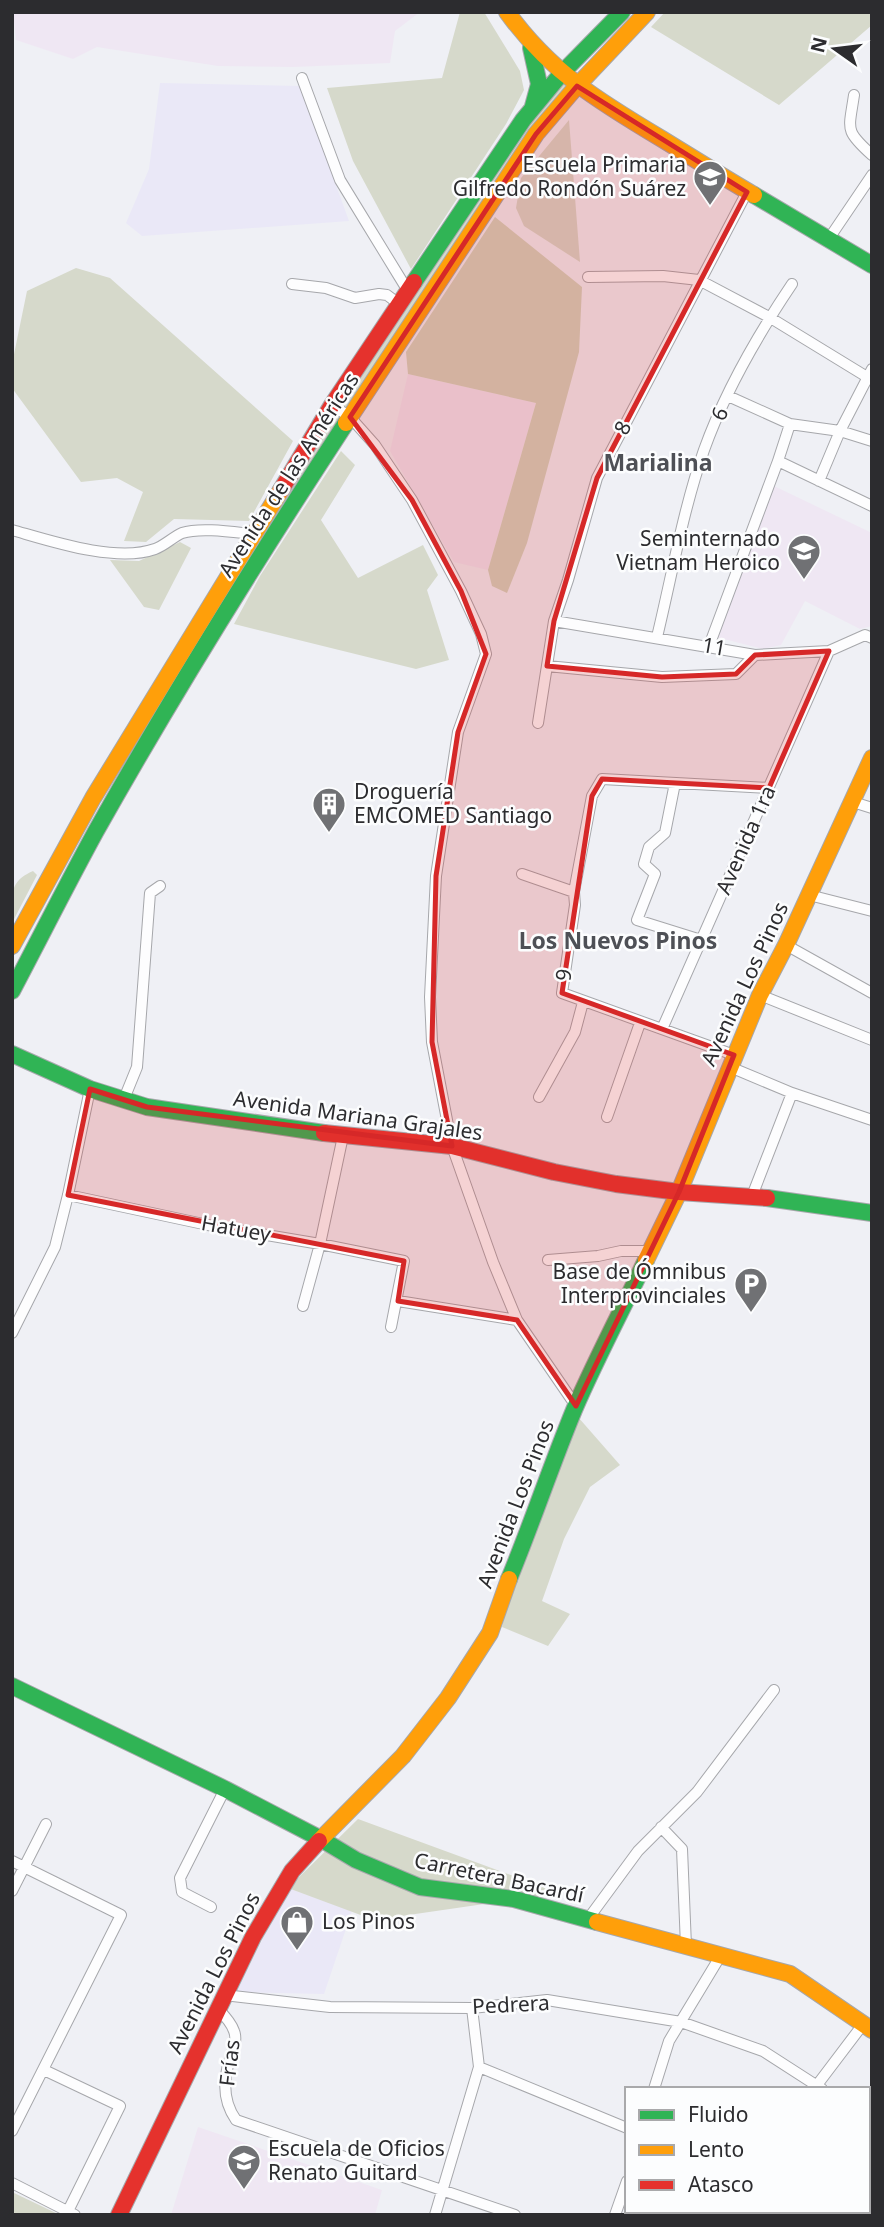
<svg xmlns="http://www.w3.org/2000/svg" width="884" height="2227" viewBox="0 0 884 2227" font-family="'Noto Sans',sans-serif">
	<rect width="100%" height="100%" fill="#eff0f5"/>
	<path fill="#eae8f7" d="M160 83 300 86 349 221 142 236 126 223 149 169Z
		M288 1888 352 1911 324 1994 236 1992Z"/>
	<path fill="#efe7f3" d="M13 12H420L395 31 390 63 293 67 218 66 97 47 73 59 16 40Z
		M408 374 536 403 488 570 454 562 390 451Z
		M774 486 872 533V626L860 629 805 601 781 645 763 649 716 637Z
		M198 2127 382 2190 375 2215H171Z"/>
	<path fill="#d6d9cb" d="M460 12H484L520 71 524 90 506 124 411 269 353 161 327 88 442 78Z
		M665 12H872V25L779 105 651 27Z
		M562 81 568 87 347 411 338 405 526 125Z
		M569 120 580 262 524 226 516 208 521 178Z
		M76 268 110 278 293 441 249 521 174 519 146 542 124 541 143 492 117 478 81 482 12 388V364L27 291Z
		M334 412 343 417 265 539 258 534Z
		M341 451 355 465 321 520 358 578 423 545 438 575 427 590 449 660 416 669 234 624 260 576Z
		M180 542 191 548 159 610 144 607 110 560 139 561Z
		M33 871 37 875 12 923C12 899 7 882 33 871Z
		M578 1417 620 1465 590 1487 564 1539 542 1601 570 1614 548 1646 502 1627 507 1605 552 1482Z
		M358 1819 560 1893 374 1920 288 1888Z
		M12 2192 60 2215H12Z"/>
	<path fill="#d2d5bf" d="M495 217 582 287 579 352 527 543 507 593 492 586 488 570 536 403 408 374 406 352Z"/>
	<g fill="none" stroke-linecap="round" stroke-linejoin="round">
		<defs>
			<path id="street" d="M302 78 340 180 408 291
				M854 95C849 130 844 130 872 155
				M828 240 872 175
				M588 277 663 276 699 280 769 317 872 380
				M292 284 326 288 355 298 379 294 387 295 399 304
				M728 396 790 424 840 431 872 441
				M332 405 350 417 375 445 412 500 461 591 481 634 486 654 458 732 436 876 430 997 432 1042 452 1146 493 1262 517 1320 576 1406
				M778 461 872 506
				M819 481 840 431 872 369
				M12 530C51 541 116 563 155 549 164 546 173 537 182 533 200 527 233 532 252 534L256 537
				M554 621 755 655 829 651 865 635 872 638
				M657 637C672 575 683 510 704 450 724 394 759 333 792 284
				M709 646 778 461 790 424
				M547 666 662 677 736 674 755 655
				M538 723 554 621 568 580 597 478 747 192
				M675 783 665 833 649 847 644 864 655 874 637 920 701 940
				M853 802 872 808
				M522 874 574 892
				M809 895 872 911
				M786 945 872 993
				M760 995 872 1040
				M662 1029 829 651
				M734 1055 562 993 575 905 574 892 592 796 602 779 769 788
				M730 1067 792 1093 872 1120
				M539 1097 575 1032 583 1002
				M124 1099 137 1067 150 893 160 886
				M607 1117 640 1023
				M68 1195 208 1225 320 1244 404 1261 391 1327
				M752 1196 792 1093
				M548 1260 598 1256 621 1251H650
				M398 1301 517 1320
				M303 1306 320 1244 343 1136
				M12 1333 55 1247 68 1195 90 1089
				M661 1827 682 1849 686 1946
				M12 1861 121 1915 12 2131
				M12 1891 46 1824
				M211 1907 182 1892 180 1878 225 1789
				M588 1919 638 1851 697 1792 774 1690
				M224 1995 330 2007 472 2008 547 2000 681 2022 763 2051 822 2089
				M218 2009C224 2015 231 2022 234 2031 238 2041 232 2052 229 2062 223 2082 224 2103 236 2120L515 2215
				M479 2067 627 2128
				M44 2070 120 2106 68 2211
				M654 2089 669 2041 721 1955
				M814 2089 864 2023
				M868 2125 872 2129
				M12 2183 75 2215
				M819 2211 827 2215
				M435 2215 479 2067 472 2008
				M615 2215 627 2181
				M764 2215 765 2211"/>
			<path id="fast" d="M531 48 539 84 533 106
				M754 195 872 265
				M414 282 523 120 561 74 622 12
				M12 991C40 938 67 884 96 831 174 692 259 556 346 423
				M12 1054 90 1089 147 1107 324 1133
				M767 1198 872 1213
				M509 1579C532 1523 551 1466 574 1410 596 1359 622 1310 646 1260
				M12 1686 225 1789 321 1839 356 1860 420 1887 514 1899 597 1922"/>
			<path id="slow" d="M507 12C550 72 600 102 662 139 693 158 723 177 754 195
				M346 423 536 134 577 86 647 12
				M12 946 93 798 281 490
				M646 1260 679 1192 760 995 786 945 872 758
				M319 1841 403 1756 448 1698 490 1633 509 1579
				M597 1922 790 1974 872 2030"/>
			<path id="jam" d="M281 490 332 405 414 282
				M324 1133 452 1146 554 1172 616 1184 679 1192 767 1198
				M119 2215 253 1937 292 1871 319 1841"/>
		</defs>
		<use href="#street" stroke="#a6a7ab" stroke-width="12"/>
		<use href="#fast" stroke="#a6a7ab" stroke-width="18"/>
		<use href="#slow" stroke="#a6a7ab" stroke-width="18"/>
		<use href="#jam" stroke="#a6a7ab" stroke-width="18"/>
		<use href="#street" stroke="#fdfdfe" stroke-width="10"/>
		<use href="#fast" stroke="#30b455" stroke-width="16"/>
		<use href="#slow" stroke="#ff9f0a" stroke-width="16"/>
		<use href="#jam" stroke="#e5322d" stroke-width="16"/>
	</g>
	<path fill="#d62828" fill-opacity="0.2" stroke="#d62828" stroke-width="5" stroke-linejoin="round" d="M577 86 747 192 597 478 554 621 547 666 662 677 736 674 755 655 829 651 769 788 602 779 592 796 562 993 734 1055 679 1192 576 1406 517 1320 398 1301 404 1261 68 1195 90 1089 147 1107 452 1146 432 1042 436 876 458 732 486 654 461 591 412 500 350 417 536 134Z"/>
	<defs>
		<symbol id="school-pin" viewBox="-11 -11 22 30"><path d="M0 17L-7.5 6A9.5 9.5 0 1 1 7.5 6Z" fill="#707174" stroke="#fcfdfe"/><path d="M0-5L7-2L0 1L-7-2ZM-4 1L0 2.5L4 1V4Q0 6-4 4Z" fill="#fff"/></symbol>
		<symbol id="building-pin" viewBox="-11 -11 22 30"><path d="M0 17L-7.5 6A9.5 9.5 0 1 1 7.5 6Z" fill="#707174" stroke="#fcfdfe"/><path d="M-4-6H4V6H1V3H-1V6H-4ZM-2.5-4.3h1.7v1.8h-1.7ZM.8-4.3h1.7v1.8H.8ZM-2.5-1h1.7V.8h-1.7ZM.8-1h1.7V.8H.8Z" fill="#fff"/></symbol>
		<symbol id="parking-pin" viewBox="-11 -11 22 30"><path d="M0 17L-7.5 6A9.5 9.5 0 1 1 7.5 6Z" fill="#707174" stroke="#fcfdfe"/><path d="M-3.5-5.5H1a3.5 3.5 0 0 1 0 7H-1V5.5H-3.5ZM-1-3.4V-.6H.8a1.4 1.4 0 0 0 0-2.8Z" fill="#fff"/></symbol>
		<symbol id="shop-pin" viewBox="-11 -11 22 30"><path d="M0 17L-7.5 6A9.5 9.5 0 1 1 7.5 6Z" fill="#707174" stroke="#fcfdfe"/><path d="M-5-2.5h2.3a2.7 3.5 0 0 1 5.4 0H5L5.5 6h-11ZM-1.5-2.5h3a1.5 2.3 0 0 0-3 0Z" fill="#fff"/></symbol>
	</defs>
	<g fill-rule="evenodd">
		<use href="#school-pin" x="691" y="158" width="38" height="52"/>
		<use href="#school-pin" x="785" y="532" width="38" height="52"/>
		<use href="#building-pin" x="310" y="785" width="38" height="52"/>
		<use href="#parking-pin" x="732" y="1265" width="38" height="52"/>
		<use href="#shop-pin" x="278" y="1903" width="38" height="52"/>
		<use href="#school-pin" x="225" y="2142" width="38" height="52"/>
	</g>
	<g text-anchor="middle" stroke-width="5" stroke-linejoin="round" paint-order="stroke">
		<g font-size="21" fill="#2c2c2f" stroke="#fcfdfe" text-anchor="end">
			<text x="686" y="172">Escuela Primaria<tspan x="686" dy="24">Gilfredo Rondón Suárez</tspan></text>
			<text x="780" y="546">Seminternado<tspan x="780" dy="24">Vietnam Heroico</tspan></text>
			<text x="354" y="799" text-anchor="start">Droguería<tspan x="354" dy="24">EMCOMED Santiago</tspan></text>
			<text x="726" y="1279">Base de Ómnibus<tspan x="726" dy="24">Interprovinciales</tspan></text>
			<text x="322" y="1929" text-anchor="start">Los Pinos</text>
			<text x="268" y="2156" text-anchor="start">Escuela de Oficios<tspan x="268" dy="24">Renato Guitard</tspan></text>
		</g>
		<g font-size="21" fill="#2c2c2f" stroke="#fcfdfe">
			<text transform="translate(720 414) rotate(-66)" y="7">6</text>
			<text transform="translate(623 428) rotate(-63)" y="7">8</text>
			<text transform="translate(289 475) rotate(-57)" y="7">Avenida de las Américas</text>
			<text transform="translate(714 647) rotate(10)" y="7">11</text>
			<text transform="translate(746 840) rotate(-66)" y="7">Avenida 1ra</text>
			<text transform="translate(564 975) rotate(-83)" y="7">9</text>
			<text transform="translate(745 984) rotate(-65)" y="7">Avenida Los Pinos</text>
			<text transform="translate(358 1116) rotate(8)" y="7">Avenida Mariana Grajales</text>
			<text transform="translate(236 1229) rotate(10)" y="7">Hatuey</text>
			<text transform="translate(516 1504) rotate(-69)" y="7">Avenida Los Pinos</text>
			<text transform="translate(499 1878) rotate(12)" y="7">Carretera Bacardí</text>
			<text transform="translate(214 1973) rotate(-63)" y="7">Avenida Los Pinos</text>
			<text transform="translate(511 2005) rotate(-3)" y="7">Pedrera</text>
			<text transform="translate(230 2063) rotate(-83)" y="7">Frías</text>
		</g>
		<g font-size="23" font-weight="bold" fill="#4e5056" stroke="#fcfdfe">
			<text x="658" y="471">Marialina</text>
			<text x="618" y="949">Los Nuevos Pinos</text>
		</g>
	</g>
	<rect width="884" height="2227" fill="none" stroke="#2c2c2f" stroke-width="28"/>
	<rect x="625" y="2087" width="245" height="126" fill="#fcfdfe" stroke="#a9a9ab" stroke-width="2"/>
	<rect x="639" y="2110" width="35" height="10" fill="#30b455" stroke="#a9a9ab" stroke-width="2"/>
	<text x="688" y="2122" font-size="21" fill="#2c2c2f">Fluido</text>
	<rect x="639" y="2145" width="35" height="10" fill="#ff9f0a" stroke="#a9a9ab" stroke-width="2"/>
	<text x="688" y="2157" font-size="21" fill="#2c2c2f">Lento</text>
	<rect x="639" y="2180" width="35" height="10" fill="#e5322d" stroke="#a9a9ab" stroke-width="2"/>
	<text x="688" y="2192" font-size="21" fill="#2c2c2f">Atasco</text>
	<g transform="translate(835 49) rotate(284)" stroke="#fcfdfe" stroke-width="5" paint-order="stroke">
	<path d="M0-5L12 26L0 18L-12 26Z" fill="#2c2c2f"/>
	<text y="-10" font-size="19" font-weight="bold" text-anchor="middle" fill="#2c2c2f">N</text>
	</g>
</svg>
